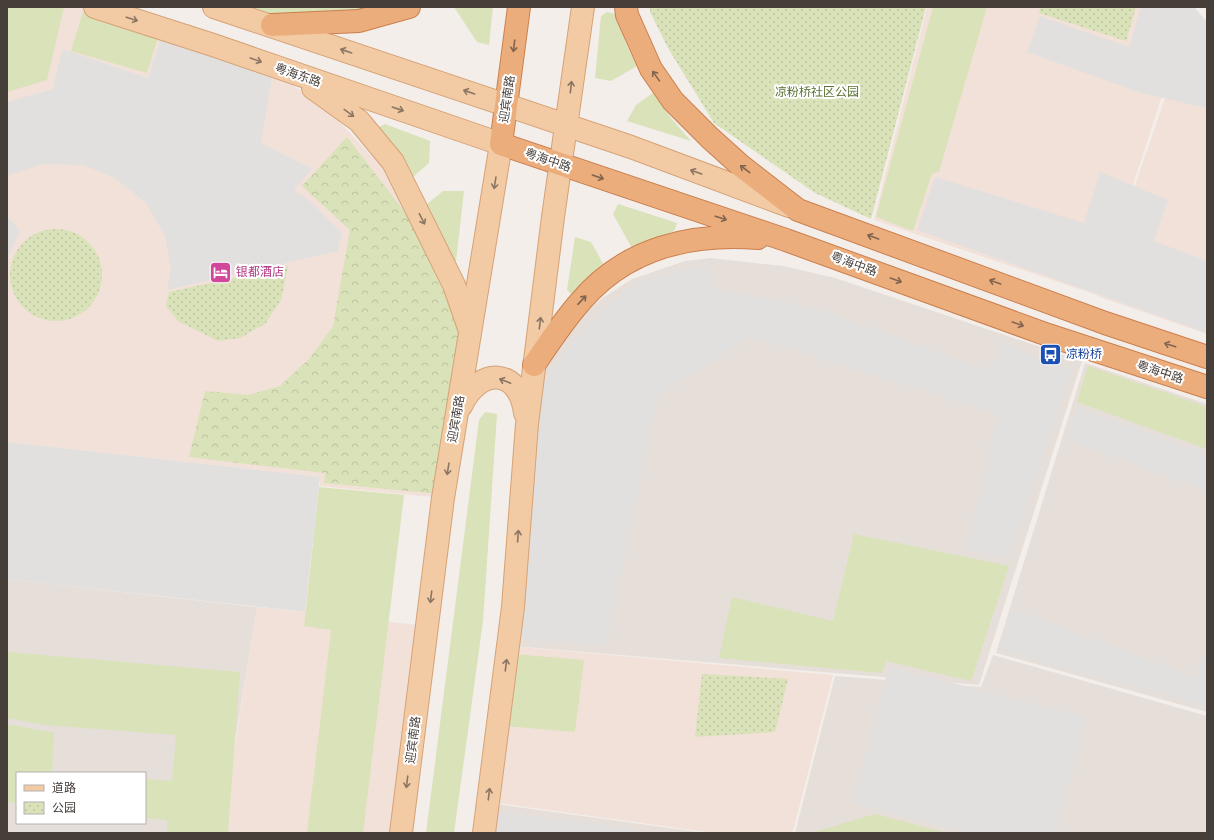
<svg xmlns="http://www.w3.org/2000/svg" width="1214" height="840" viewBox="0 0 1214 840" font-family="'DejaVu Sans','Noto Sans SC',sans-serif">
	<defs>
		<pattern id="forest-crowns" width="20" height="18" patternUnits="userSpaceOnUse"><rect width="20" height="18" fill="#d9e2b8"/><path d="M2 6a3 3 0 1 1 6 0M12 15a3 3 0 1 1 6 0" fill="none" stroke="#bcc39f"/></pattern>
		<pattern id="park-dots" width="8" height="8" patternUnits="userSpaceOnUse"><rect width="8" height="8" fill="#d9e2b8"/><path d="M2 2h.1M6 6h.1" fill="none" stroke="#bcc39f" stroke-width="1.8" stroke-linecap="round"/></pattern>
	</defs>
	<rect width="100%" height="100%" fill="#f3eeea"/>
	<path fill="#e6dfd9" fill-rule="evenodd" d="M711 258 783 266 835 278 1082 361 979 685 512 646 534 384 560 345 580 319 601 299 632 279 685 261Z
		M1085 363 1207 404V712L996 653Z
		M7 579 257 607 220 833H7ZM17 773H145V823H17Z
		M993 655 1207 716V833H795L835 676 981 687Z
		M489 803 706 833H486Z"/>
	<path fill="#f2e1d8" d="M7 7H95L259 60 332 114 382 167 411 209 460 315 468 357 443 498 320 486V477L7 442Z
		M927 7H1191L1097 295 874 220Z
		M1175 69 1207 81V334L1097 296Z
		M257 607 427 626 401 833H221Z
		M509 646 833 675 793 831 789 833H714L490 802Z"/>
	<path fill="#d9e2b8" d="M7 7H64L47 80 7 92Z
		M226 7H399L272 22Z
		M454 7H493L489 45 477 42Z
		M933 7H987L939 172 932 173 913 231 876 217Z
		M83 12 159 34 147 73 71 51Z
		M607 12 616 14 626 44 637 66 611 81 595 78 601 16Z
		M653 93 671 118 691 141 627 121 636 105Z
		M385 124 430 141 429 163 413 177 373 130Z
		M443 191H464L456 261 448 263 426 205Z
		M618 204 677 223 674 231 633 250 613 214Z
		M575 237 591 242 605 267 585 282 573 296 567 290Z
		M1088 366 1207 407V449L1077 402Z
		M485 412 497 414 483 621 454 833H426L479 420Z
		M319 487 404 495 363 833H307L331 630 304 626Z
		M854 534 1009 566 971 681 886 661 882 673 719 658 732 597 833 621Z
		M7 652 240 672 228 833H167V820L145 818V779L172 781 176 735 45 725 7 718Z
		M513 654 584 660 575 732 505 726Z
		M7 724 54 733 52 773H17V803L7 802Z
		M875 814 947 833H811Z"/>
	<path fill="url(#forest-crowns)" d="M347 137 407 215 456 317 463 359 439 494 324 483 325 473 189 457 205 391 248 395 280 386 310 358 333 326 350 230 302 186Z"/>
	<path fill="url(#park-dots)" d="M650 7H926L871 219 815 193 714 123 668 48 650 12Z
		M1041 7H1136L1126 41 1039 13Z
		M10 275a46 46 0 1 1 92 0a46 46 0 1 1-92 0Z
		M288 266 281 300 265 324 240 338 218 341 178 321 166 306 169 292Z
		M702 674 788 679 775 732 695 737Z"/>
	<path fill="#e2e0de" d="M1141 7H1194L1207 22V108L1141 93 1027 52 1040 16 1129 47Z
		M163 33 272 76 261 143 312 169 294 190 309 200 342 233 338 251 167 290 171 270 165 236 146 203 115 178 83 165 42 164 7 176V102L53 89 62 49 148 78Z
		M1100 172 1168 200 1154 241 1207 261V333L917 230 935 177 1084 223Z
		M7 216 20 231 7 260Z
		M710 265 713 288 818 309 991 371 1000 342 1072 369 1009 558 966 550 998 414 750 337 658 395 606 646 517 639 539 387 585 326 607 304 637 282 675 271Z
		M1077 407 1207 454V491L1067 439Z
		M7 442 320 477 305 612 7 579Z
		M1013 609 1195 677 1207 646V707L1000 650Z
		M889 666 1086 718 1056 833H969L853 803Z
		M494 812 632 828 631 833H490Z"/>
	<g fill="none" stroke-linecap="round" stroke-linejoin="round">
		<defs>
			<path id="major" d="M95 7 213 45 501 144 443 498 401 833
				M214 7 631 147 789 206
				M313 88 359 121 393 162 454 285 470 331
				M461 406C479 367 519 367 525 413
				M484 833 513 607 527 424 553 217 583 7"/>
			<path id="highway" d="M519 7 501 144 786 240 1048 335 1207 387
				M626 7 627 15 651 69 673 101 710 138 740 165 798 210 1105 323 1207 357
				M272 25 359 21 409 7
				M534 365C549 343 563 321 581 301 626 248 691 233 758 238"/>
		</defs>
		<use href="#major" stroke="#d6a276" stroke-width="24"/>
		<use href="#highway" stroke="#cb7f4d" stroke-width="24"/>
		<use href="#major" stroke="#f2caa4" stroke-width="22"/>
		<use href="#highway" stroke="#ecad7c" stroke-width="22"/>
	</g>
	<defs><path id="oneway-shaft" d="M-6 0H5M1.5-3L5.5 0L1.5 3" fill="none" stroke-width="1.6" stroke-linecap="round" stroke-linejoin="round"/></defs>
	<g stroke="#8b7664">
		<use href="#oneway-shaft" transform="translate(132 19) rotate(18)"/>
		<use href="#oneway-shaft" transform="translate(346 51) rotate(-161)"/>
		<use href="#oneway-shaft" transform="translate(256 60) rotate(20)"/>
		<use href="#oneway-shaft" transform="translate(571 87) rotate(-83)"/>
		<use href="#oneway-shaft" transform="translate(469 92) rotate(-161)"/>
		<use href="#oneway-shaft" transform="translate(398 109) rotate(19)"/>
		<use href="#oneway-shaft" transform="translate(349 113) rotate(36)"/>
		<use href="#oneway-shaft" transform="translate(696 172) rotate(-160)"/>
		<use href="#oneway-shaft" transform="translate(495 183) rotate(99)"/>
		<use href="#oneway-shaft" transform="translate(422 219) rotate(63)"/>
		<use href="#oneway-shaft" transform="translate(540 323) rotate(-83)"/>
		<use href="#oneway-shaft" transform="translate(505 381) rotate(-159)"/>
		<use href="#oneway-shaft" transform="translate(448 469) rotate(99)"/>
		<use href="#oneway-shaft" transform="translate(518 536) rotate(-86)"/>
		<use href="#oneway-shaft" transform="translate(431 597) rotate(97)"/>
		<use href="#oneway-shaft" transform="translate(506 665) rotate(-83)"/>
		<use href="#oneway-shaft" transform="translate(407 782) rotate(97)"/>
		<use href="#oneway-shaft" transform="translate(489 794) rotate(-83)"/>
	</g>
	<g stroke="#806550">
		<use href="#oneway-shaft" transform="translate(514 46) rotate(97)"/>
		<use href="#oneway-shaft" transform="translate(656 76) rotate(-125)"/>
		<use href="#oneway-shaft" transform="translate(745 169) rotate(-143)"/>
		<use href="#oneway-shaft" transform="translate(598 177) rotate(19)"/>
		<use href="#oneway-shaft" transform="translate(721 218) rotate(18)"/>
		<use href="#oneway-shaft" transform="translate(873 237) rotate(-160)"/>
		<use href="#oneway-shaft" transform="translate(896 280) rotate(20)"/>
		<use href="#oneway-shaft" transform="translate(995 282) rotate(-160)"/>
		<use href="#oneway-shaft" transform="translate(582 300) rotate(-47)"/>
		<use href="#oneway-shaft" transform="translate(1018 324) rotate(20)"/>
		<use href="#oneway-shaft" transform="translate(1170 345) rotate(-162)"/>
	</g>
	<defs>
		<symbol id="hotel-square" viewBox="-11 -11 22 22"><rect x="-9" y="-9" width="18" height="18" rx="4" fill="#d1479c" stroke="#fff"/><path d="M-6-4.5h1.5V1H6V5H4.5V3h-9V5H-6ZM-4 0a1.8 1.8 0 1 1 3.6 0ZM.5 0V-2.5h3Q6-2.5 6 0Z" fill="#fff"/></symbol>
		<symbol id="bus-square" viewBox="-11 -11 22 22"><rect x="-9" y="-9" width="18" height="18" rx="4" fill="#1a4fb4" stroke="#fff"/><path d="M-5-6H5V4H4V6H2V4H-2V6H-4V4H-5ZM-3.5-4V0h7V-4ZM-3.5 1.2v1.5H-2V1.2ZM2 1.2v1.5H3.5V1.2Z" fill="#fff"/></symbol>
	</defs>
	<g fill-rule="evenodd">
		<use href="#hotel-square" x="208" y="260" width="25" height="25"/>
		<use href="#bus-square" x="1038" y="342" width="25" height="25"/>
	</g>
	<g text-anchor="middle" stroke-width="4" stroke-linejoin="round" paint-order="stroke">
		<g font-size="12" fill="#463e39" stroke="#fff">
			<text transform="translate(298 75) rotate(19)" y="4">粤海东路</text>
			<text transform="translate(507 99) rotate(-82)" y="4">迎宾南路</text>
			<text transform="translate(548 160) rotate(19)" y="4">粤海中路</text>
			<text transform="translate(854 264) rotate(20)" y="4">粤海中路</text>
			<text transform="translate(1160 372) rotate(18)" y="4">粤海中路</text>
			<text transform="translate(456 419) rotate(-80)" y="4">迎宾南路</text>
			<text transform="translate(413 740) rotate(-83)" y="4">迎宾南路</text>
		</g>
		<g font-size="12" fill="#597133" stroke="#fff">
			<text x="817" y="96">凉粉桥社区公园</text>
		</g>
		<g font-size="12" fill="#b23c85" stroke="#fff" text-anchor="start">
			<text x="236" y="276">银都酒店</text>
		</g>
		<g font-size="12" fill="#164399" stroke="#fff" text-anchor="start">
			<text x="1066" y="358">凉粉桥</text>
		</g>
	</g>
	<rect width="1214" height="840" fill="none" stroke="#463e39" stroke-width="16"/>
	<rect x="16" y="772" width="130" height="52" fill="#ffffff" stroke="#b5b2b0"/>
	<rect x="24" y="785" width="20" height="6" fill="#f2caa4" stroke="#b5b2b0"/>
	<text x="52" y="792" font-size="12" fill="#463e39">道路</text>
	<rect x="24" y="802" width="20" height="12" fill="url(#park-dots)" stroke="#b5b2b0"/>
	<text x="52" y="812" font-size="12" fill="#463e39">公园</text>
</svg>
